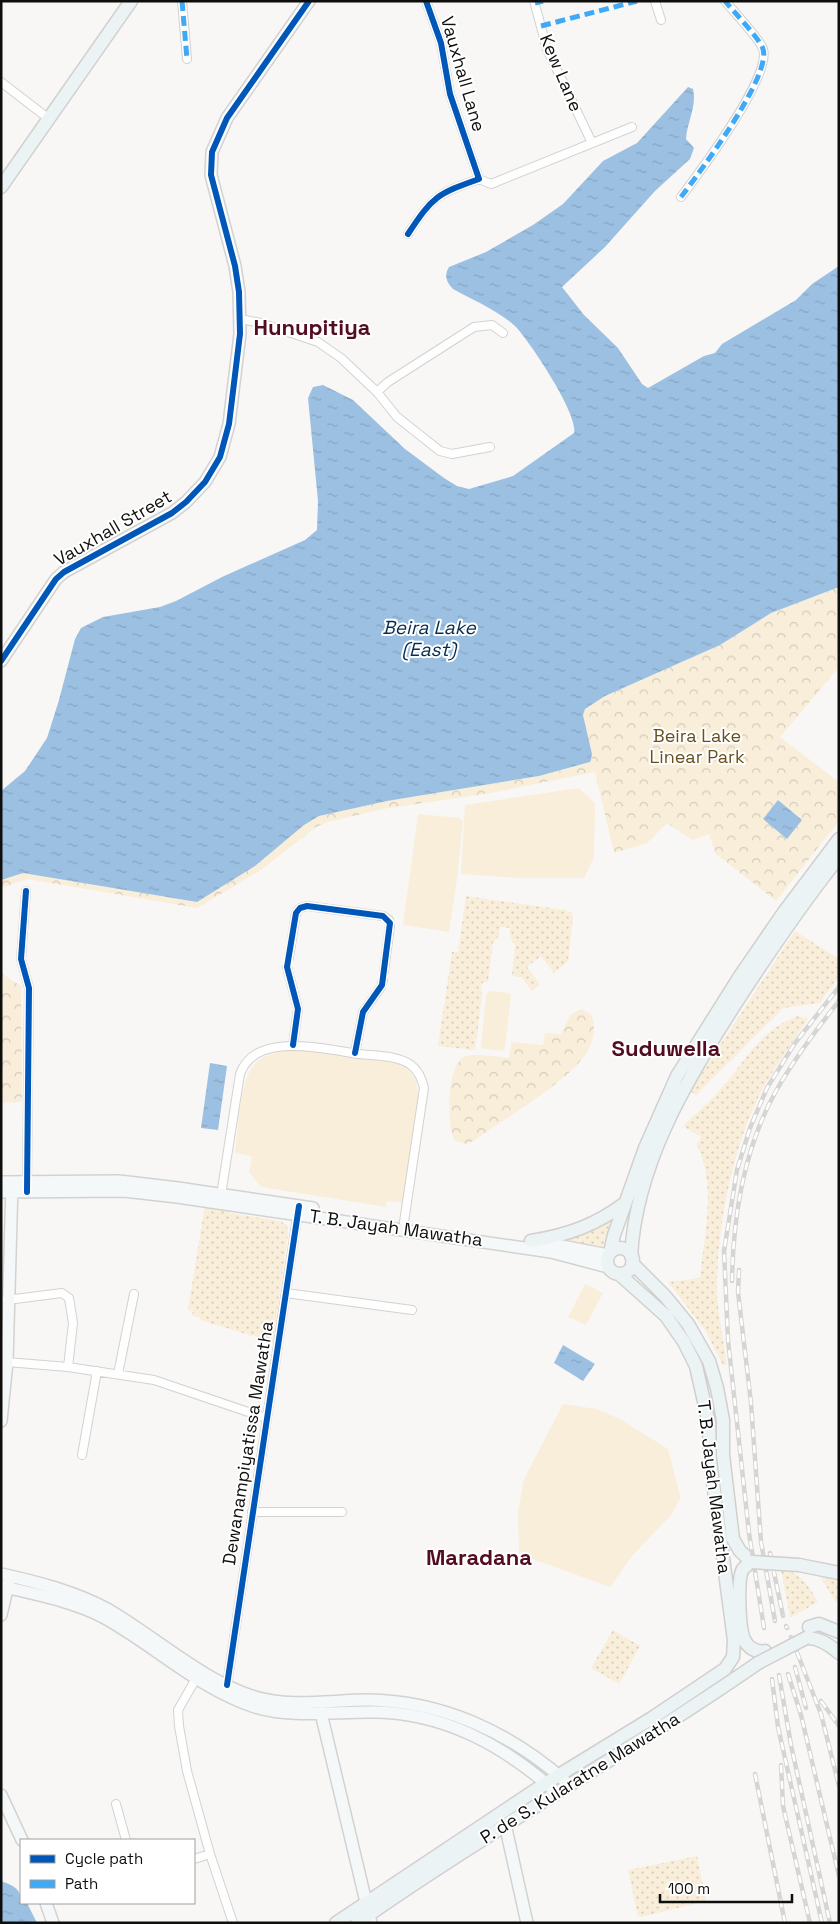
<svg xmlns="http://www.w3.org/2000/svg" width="840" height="1924" viewBox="0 0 840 1924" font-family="'Space Grotesk',sans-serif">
	<defs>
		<pattern id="grass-dots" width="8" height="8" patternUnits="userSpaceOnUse" patternTransform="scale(1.25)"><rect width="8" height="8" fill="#f9eeda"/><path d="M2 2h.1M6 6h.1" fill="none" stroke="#d4cbba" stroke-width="1.8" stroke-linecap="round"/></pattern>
		<pattern id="park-crowns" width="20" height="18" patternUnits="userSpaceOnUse" patternTransform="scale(1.25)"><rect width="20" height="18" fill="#f9eeda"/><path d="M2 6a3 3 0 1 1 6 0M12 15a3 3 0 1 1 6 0" fill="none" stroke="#d4cbba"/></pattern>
		<pattern id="water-ripples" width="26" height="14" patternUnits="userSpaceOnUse" patternTransform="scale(1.25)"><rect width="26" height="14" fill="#9cc0e2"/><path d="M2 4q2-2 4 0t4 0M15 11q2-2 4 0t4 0" fill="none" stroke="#85a4c1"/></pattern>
	</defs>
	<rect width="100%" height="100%" fill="#f8f7f5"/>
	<path fill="url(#grass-dots)" d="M466 896 565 910 571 912 573 917 568 961 554 973 541 956 527 967 540 984 532 991 521 977 512 976 515 945 510 937V928L500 927 499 936 493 942 488 982H483L481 987 482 996 475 1050 438 1046 452 952H458Z
		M795 931 839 959V976L820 1003 783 1008 696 1095 690 1091Z
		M798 1016 808 1019C794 1040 779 1061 766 1083 734 1138 716 1229 717 1293 718 1317 724 1341 727 1365H723L705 1330 668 1282 700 1278C704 1234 717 1186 697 1145L701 1137 683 1126C695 1114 709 1103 720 1090 746 1061 759 1030 798 1016Z
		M205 1205 230 1209 229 1213 280 1221 287 1225 288 1233 273 1342 200 1320V1317L192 1316 193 1311 188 1310Z
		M613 1216 602 1249 567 1242V1240L589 1230Z
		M781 1569C799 1571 810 1587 818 1602L790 1618Z
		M819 1575 839 1578V1601L836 1602Z
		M613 1630 640 1646 619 1684 591 1668Z
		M697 1856 706 1901 641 1917 638 1916 628 1870Z"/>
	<path fill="url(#park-crowns)" d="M839 587V667L780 737 839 782V821L776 901 716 854 709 834 692 840 667 823 647 843 614 853 595 772 491 793 383 809 328 822 316 827 261 870 197 908 27 879 1 888V880L23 873 197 902 255 866 304 825 319 816 387 801 539 776 584 764 590 762 583 715 585 709 605 696 720 645 771 613Z
		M1 973 21 986 22 1102 1 1103Z
		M581 1009 591 1014C597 1028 593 1045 583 1058 560 1086 506 1118 475 1140L467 1144 455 1141C446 1126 446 1063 466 1056 475 1053 499 1057 509 1058L511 1042 543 1045 545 1033 561 1034 570 1015Z"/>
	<path fill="#f9eeda" d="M579 788 595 803 594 857 584 878H519L461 874 465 805Z
		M418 814 459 818 463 821 457 880 449 932 403 925Z
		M489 991 508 993 511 995 505 1048 502 1051 481 1048 486 995Z
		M286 1050 313 1051 401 1064C414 1072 418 1082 418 1097L404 1203 387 1201 386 1207 261 1187 249 1172 252 1156 235 1153C238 1132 240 1078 255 1064 263 1055 275 1053 286 1050Z
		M585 1284 603 1293 586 1325 568 1317Z
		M563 1404 596 1409 620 1419 668 1449 679 1492 681 1497 671 1515 632 1556 610 1587 519 1554 518 1512 524 1479Z"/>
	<path fill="url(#water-ripples)" d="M688 87 693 89C697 107 687 122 686 139L694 148 690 159 655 191 605 247 562 287 584 315 618 348 642 384 648 388 704 356 715 353 722 344 796 300 812 284 839 266V587L771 613 720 645 605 696 585 709 583 715 592 754 590 762 539 776 387 801 319 816 304 825 255 866 197 902 23 873 1 880V791L25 771 47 738 59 700 75 639 81 628 103 617 160 607 176 601 222 577 305 540 317 530 318 501 308 398 313 387 323 385 353 400 405 449 444 478 457 486 469 489 513 476 574 433C579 415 530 342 516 327 499 311 473 300 453 289 446 282 444 275 449 267L486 252 533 225 563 204 603 161 637 143Z
		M778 800 802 820 787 839 763 819Z
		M210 1063 227 1066 218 1130 201 1128Z
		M563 1345 595 1364 583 1381 554 1363Z
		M1 1881C14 1886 21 1888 21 1903H27L37 1923H1Z"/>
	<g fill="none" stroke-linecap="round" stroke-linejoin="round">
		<defs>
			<path id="street" d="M182 1 187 59
				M534 1 547 49 592 143
				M655 1 661 20
				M1 82 49 119
				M479 179 491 184 632 127
				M681 197C699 173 772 76 763 49 760 39 733 11 725 1
				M408 234C433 196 437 194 479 179L450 94 441 43 426 1
				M240 319 261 323 318 342 341 358 377 392 397 417 440 451 452 454 490 447
				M377 392 388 382 474 327 492 325 503 333
				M26 891 21 959 29 988 27 1185
				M289 958 296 913 300 908 307 906 383 916 389 920 390 926 384 971
				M287 967 298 1009 293 1045
				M355 1053 363 1012 381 987 383 980
				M221 1195 240 1074C255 1031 324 1049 359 1054 374 1056 398 1055 411 1065 419 1071 422 1079 424 1088L404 1222
				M286 1293 412 1310
				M7 1300 62 1293 69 1298 73 1323 68 1367
				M7 1362 68 1367 154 1380 266 1418
				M118 1374 134 1294
				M82 1455 97 1371
				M252 1512H342
				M198 1675 178 1710 179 1726 187 1771 210 1854 233 1923
				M227 1685 298 1211
				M116 1804 126 1840
				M194 1859 210 1854"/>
			<path id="secondary" d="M1 661 56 579 64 572 172 513 186 502 205 482 220 457 229 424 240 334 239 292 235 266 211 175 212 152 227 118 309 1
				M1 1182 119 1181 178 1188 313 1208
				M1 1192 124 1191 177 1197 551 1252 608 1267
				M536 1241 608 1255
				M1 1421 7 1362 12 1184
				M1 1574C38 1582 76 1592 109 1610 155 1637 205 1682 255 1697 290 1708 332 1700 368 1700 442 1701 509 1732 564 1780
				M1 1586C34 1594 72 1601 103 1617 154 1645 197 1687 252 1706 288 1718 332 1712 369 1712 442 1711 503 1745 556 1792
				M1 1615 9 1581
				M321 1713 371 1923
				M1 1795 22 1840
				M505 1824 527 1923
				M46 1903 53 1923"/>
			<path id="primary" d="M1 187 131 1
				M531 1241C568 1235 596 1225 625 1203
				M607 1261a13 13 0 1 1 26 0a13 13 0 1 1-26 0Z
				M610 1252 614 1235 645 1148 677 1076 740 976 784 912 839 839
				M631 1256C636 1164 686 1081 734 1006 767 955 801 905 839 857
				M632 1263 665 1296 688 1324 709 1361 717 1388 723 1420V1455L733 1539 740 1551 752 1562C749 1564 745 1566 743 1569 737 1578 739 1628 744 1639 747 1647 756 1653 765 1651
				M799 1565 839 1573
				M809 1627 819 1624 839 1632
				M806 1638C818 1637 830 1645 839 1653
				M336 1923 546 1783 652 1718 725 1669 733 1657 734 1640 710 1460 709 1424 696 1366 684 1342 666 1316 619 1274
				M357 1923C488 1831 627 1754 758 1663"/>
		</defs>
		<use href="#street" stroke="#d2d2d1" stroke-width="10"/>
		<use href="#secondary" stroke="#d2d2d1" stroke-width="14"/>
		<use href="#primary" stroke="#d1d0cf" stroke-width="15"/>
		<use href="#street" stroke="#fefefe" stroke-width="8"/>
		<use href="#secondary" stroke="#f5f8f9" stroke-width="11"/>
		<use href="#primary" stroke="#ebf3f5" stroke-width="12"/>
		<defs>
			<path id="rail" d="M739 1270 738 1292 751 1403 761 1542 775 1621
				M732 1281C733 1217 744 1148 776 1091 794 1059 816 1030 839 1001
				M770 1553 783 1616
				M786 1626 787 1628
				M764 1628 749 1533 728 1340 724 1251 737 1170 750 1128 767 1088 795 1043 839 987
				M791 1637 821 1714 839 1786
				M795 1667 806 1708
				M788 1674 801 1715 839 1876
				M779 1675 791 1745 830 1923
				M772 1679 778 1727 822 1923
				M821 1701 839 1726
				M781 1765 783 1806 810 1923
				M755 1774 785 1923"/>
		</defs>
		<use href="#rail" stroke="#d5d5d4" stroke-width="4.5"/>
		<use href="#rail" stroke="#fff" stroke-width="2.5" stroke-dasharray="8" stroke-linecap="butt"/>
		<defs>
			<path id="primary-bridge" d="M752 1562 799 1565
				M758 1663 806 1638"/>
		</defs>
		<use href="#primary-bridge" stroke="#d1d0cf" stroke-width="15" stroke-linecap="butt"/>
		<use href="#primary-bridge" stroke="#ebf3f5" stroke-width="12"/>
		<path stroke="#3fa9f5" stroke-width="5" stroke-dasharray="10 5" stroke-linecap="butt" d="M182 1 187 59
			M535 3 543 1
			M541 26 637 1
			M681 197C699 173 772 76 763 49 760 39 733 11 725 1"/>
		<defs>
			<path id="cycleway" d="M408 234C433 196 437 194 479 179L450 94 441 43 426 1
				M1 661 56 579 64 572 172 513 186 502 205 482 220 457 229 424 240 334 239 292 235 266 211 175 212 152 227 118 309 1
				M26 891 21 959 29 988 27 1192
				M293 1045 298 1009 287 967 296 913 300 908 307 906 383 916 390 923 382 985 363 1012 355 1053
				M227 1685 299 1206"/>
		</defs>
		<use href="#cycleway" stroke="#fff" stroke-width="9"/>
		<use href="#cycleway" stroke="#0057b8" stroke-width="6"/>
	</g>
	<g text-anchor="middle" stroke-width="4" stroke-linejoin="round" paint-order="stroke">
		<g font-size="18" fill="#0e0e0d" stroke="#fff">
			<text transform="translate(561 73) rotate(67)" y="6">Kew Lane</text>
			<text transform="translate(463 74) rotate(74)" y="6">Vauxhall Lane</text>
			<text transform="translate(113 528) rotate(-30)" y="6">Vauxhall Street</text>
			<text transform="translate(396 1228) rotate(8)" y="6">T. B. Jayah Mawatha</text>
			<text transform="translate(248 1443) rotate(-81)" y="6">Dewanampiyatissa Mawatha</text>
			<text transform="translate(714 1487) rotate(83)" y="6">T. B. Jayah Mawatha</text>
			<text transform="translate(580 1778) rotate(-32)" y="6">P. de S. Kularatne Mawatha</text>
		</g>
		<g font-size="18" fill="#67501f" stroke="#fff">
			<text x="697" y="742">Beira Lake<tspan x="697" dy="21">Linear Park</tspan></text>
		</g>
		<g font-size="19" font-style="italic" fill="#072e4f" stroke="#fff">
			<text x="429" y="634">Beira Lake<tspan x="429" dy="22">(East)</tspan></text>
		</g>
		<g font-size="22" font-weight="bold" fill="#520d21" stroke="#fff">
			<text x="312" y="335">Hunupitiya</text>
			<text x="666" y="1056">Suduwella</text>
			<text x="479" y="1565">Maradana</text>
		</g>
	</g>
	<rect width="840" height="1924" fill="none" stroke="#0e0e0d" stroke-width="5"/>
	<rect x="20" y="1839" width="175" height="65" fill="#ffffff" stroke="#9f9f9e"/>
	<rect x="30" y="1855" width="25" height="8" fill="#0057b8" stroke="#9f9f9e"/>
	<text x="65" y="1864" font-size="15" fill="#0e0e0d">Cycle path</text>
	<rect x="30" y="1880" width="25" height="8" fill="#3fa9f5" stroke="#9f9f9e"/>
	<text x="65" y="1889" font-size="15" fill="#0e0e0d">Path</text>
	<path d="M660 1894v8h132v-8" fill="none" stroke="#0e0e0d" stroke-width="2.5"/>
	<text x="668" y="1894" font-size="15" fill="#0e0e0d" stroke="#ffffff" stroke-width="4" paint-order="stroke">100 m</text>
</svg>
